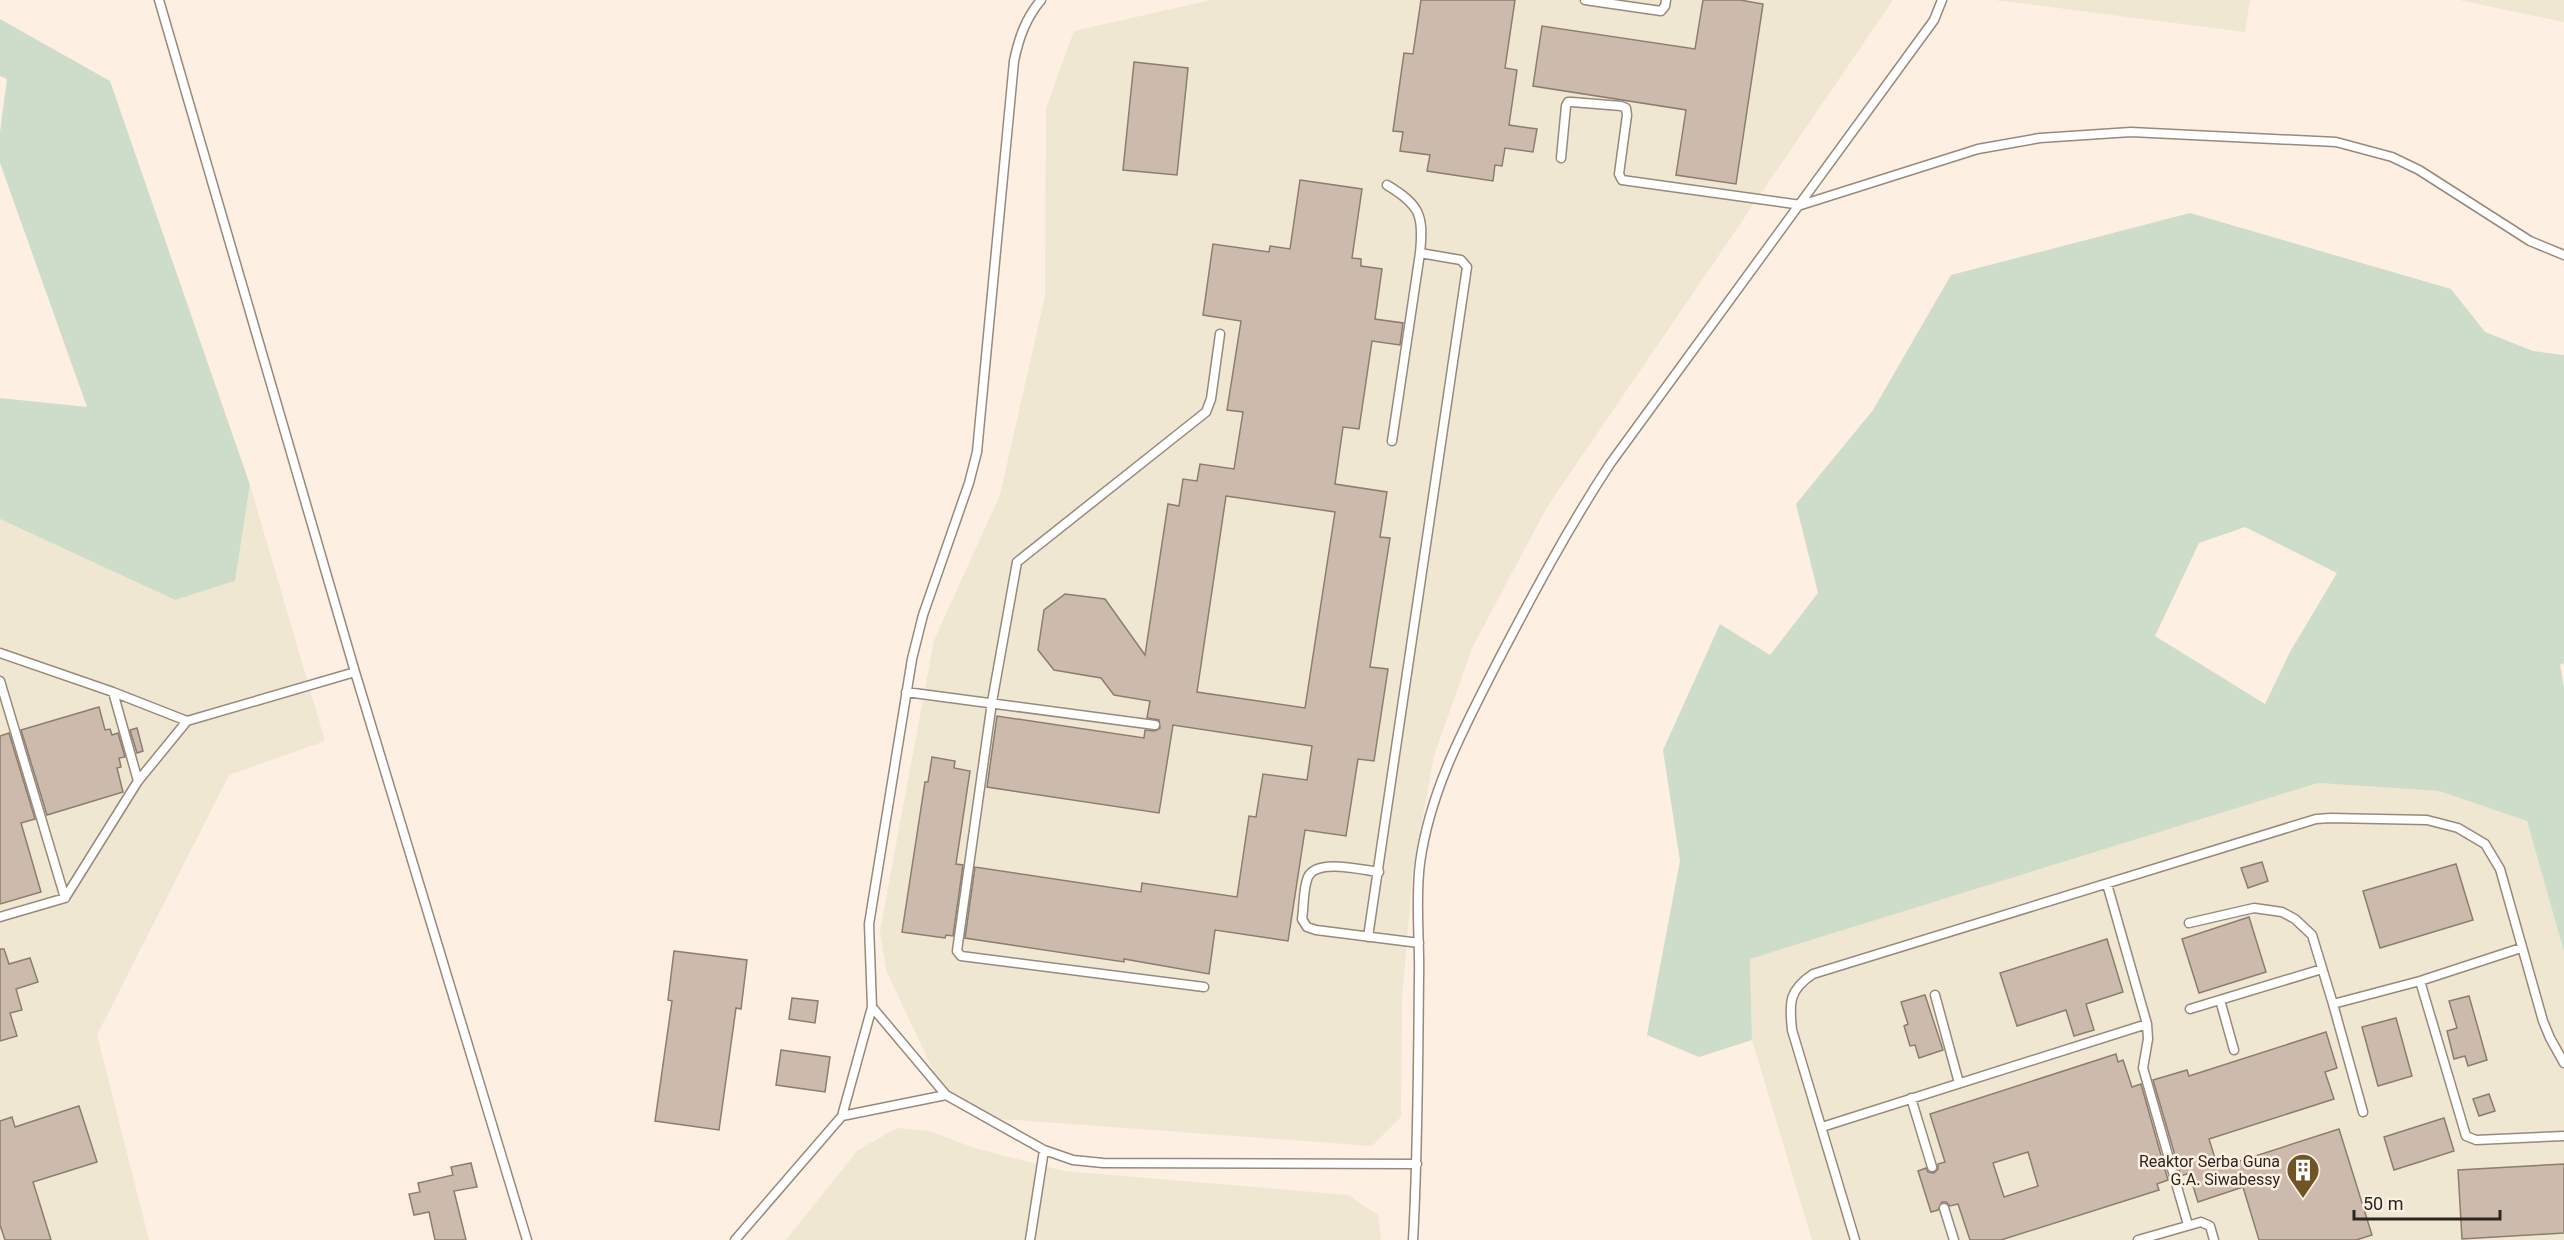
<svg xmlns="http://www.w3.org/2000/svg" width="2564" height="1240" viewBox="0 0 2564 1240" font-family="Roboto,sans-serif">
	<rect width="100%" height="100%" fill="#fdefe2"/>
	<path fill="#efe7d2" d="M1211 0H1893L1547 507 1472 648 1434 756 1413 870 1402 999 1401 1117 1372 1146 987 1118 941 1087 886 970 880 931 934 640 1000 495 1045 296 1046 108 1074 31Z
		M1994 0H2250L2245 32Z
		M2459 0H2564V22Z
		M250 485 325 741 229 775 97 1035 149 1240H0V519L175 600 235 581Z
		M2318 783 2439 791 2527 821 2564 952V1240H1812L1752 1040 1750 959Z
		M897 1128 930 1131 974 1148 1064 1171 1348 1195 1378 1215 1381 1240H786L858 1150Z"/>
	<path fill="#ceddc9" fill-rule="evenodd" d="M0 19 110 81 250 485 235 581 175 600 0 519V398L87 407 0 163V132L7 79 0 76Z
		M2190 213 2451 289 2485 332 2533 351 2564 355V663L2560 665 2564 688V952L2527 821 2439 791 2318 783 1750 959 1752 1040 1699 1057 1647 1035 1680 861 1663 750 1720 624 1770 655 1818 593 1796 504 1873 410 1951 275ZM2245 527 2337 573 2290 652 2265 704 2155 636 2199 543Z"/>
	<path fill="#ccbbac" stroke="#8c7d6f" stroke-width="1.5" fill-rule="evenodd" d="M1421 0H1515L1505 68 1517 70 1509 125 1537 129 1533 152 1505 148 1502 166 1495 165 1493 181 1427 171 1430 155 1400 151 1403 132 1393 131 1404 53 1413 54Z
		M1703 0H1740L1763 4 1736 184 1676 175 1686 110 1533 86 1542 26 1695 49Z
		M1134 62 1188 68 1177 175 1123 170Z
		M1300 180 1362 189 1352 258 1361 259V266L1382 269 1375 319 1403 323 1400 345 1372 341 1359 429 1343 427 1335 484 1387 492 1380 537 1390 538 1370 667 1388 669 1374 761 1358 759 1346 836 1305 830 1288 941 1215 930 1209 974 1124 959V962L965 938 975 867 1141 892 1142 883 1237 897 1249 816 1256 817 1263 774 1307 780 1312 746 1173 725 1159 813 987 787 997 716 1144 738 1145 730 1155 731 1160 728 1159 720 1147 718 1150 701 1114 695 1101 678 1054 670 1038 650 1044 610 1065 594 1105 599 1145 655 1168 504 1179 506 1183 479 1197 481 1200 464 1234 469 1243 412 1227 410 1241 321 1203 315 1213 244 1269 252 1270 246 1290 249ZM1226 496 1335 512 1305 708 1197 692Z
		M99 707 105 730 110 729 112 735 118 733 125 757 119 758 121 767 117 768 123 792 47 815 21 730Z
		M137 728 143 751 137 753 130 730Z
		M9 733 35 819 21 823 41 892 0 904V736Z
		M932 757 955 761 954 768 970 771 956 864 963 865 953 936 946 935 945 938 902 932 925 782H928Z
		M2262 862 2268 881 2248 888 2241 868Z
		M2456 864 2473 920 2380 948 2363 891Z
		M2249 917 2266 972 2199 993 2182 939Z
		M2107 939 2123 992 2086 1004 2094 1030 2074 1036 2066 1010 2017 1026 2000 973Z
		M0 949H4L9 964 30 958 38 982 16 989 22 1010 10 1013 17 1036 0 1041Z
		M674 951 747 960 741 1009 736 1008 719 1130 655 1121 672 1001 668 1000Z
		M1925 995 1943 1050 1919 1058 1915 1045 1910 1046 1904 1026 1908 1024 1901 1002Z
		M2469 996 2487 1060 2468 1066 2465 1056 2454 1059 2447 1031 2457 1028 2449 1001Z
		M792 998 818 1001 815 1023 789 1019Z
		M2396 1018 2412 1076 2378 1086 2362 1027Z
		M2326 1032 2337 1068 2325 1072 2334 1099 2209 1139 2218 1168 2339 1129 2372 1235 2356 1240H2259L2243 1187 2198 1202 2189 1173 2181 1176 2153 1080 2187 1070 2189 1076Z
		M781 1050 830 1057 825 1092 776 1085Z
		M2116 1054 2118 1062 2123 1060 2132 1087 2141 1084 2168 1180 2157 1184 2159 1190 2001 1240H1970L1958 1204 1950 1206 1946 1202H1942L1938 1210 1931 1212 1918 1171 1926 1168 1928 1172 1934 1173 1938 1169V1164L1945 1162 1930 1114ZM2028 1152 2038 1186 2004 1197 1993 1163Z
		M2489 1094 2495 1111 2479 1116 2473 1099Z
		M79 1106 97 1162 33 1182 51 1240H5L0 1225V1121L12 1117 15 1127Z
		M2444 1118 2454 1151 2394 1170 2384 1137Z
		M471 1163 477 1187 454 1191 466 1240H435L429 1212 414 1215 409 1194 420 1192 418 1183 453 1175 451 1167Z
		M2564 1164V1233L2462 1239 2458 1170Z"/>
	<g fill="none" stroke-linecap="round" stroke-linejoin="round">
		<defs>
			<path id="service" d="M159 0 355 672 527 1240
				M1585 0 1661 11 1665 6 1666 0
				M1561 158 1566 106 1568 102H1572L1621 106 1626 108 1627 115 1619 174 1622 180 1801 205 1978 149 2040 138 2131 132 2336 142 2392 157 2419 170 2530 241 2564 255
				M1392 441 1420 253
				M0 653 113 692 187 721
				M0 681 65 898
				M113 692 138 781
				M906 692 1155 725
				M1379 872C1362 870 1317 858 1308 877 1303 888 1304 907 1302 919L1307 927 1316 930 1419 943
				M0 917 65 898 138 781 187 721 355 672
				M2189 923 2254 908 2282 912 2295 919 2312 935 2333 1004 2420 981 2521 948
				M1368 937 1467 267 1461 260 1420 253C1424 215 1420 205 1387 185
				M2420 981 2466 1136 2476 1140 2564 1136
				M1204 987 961 956 957 951 992 702 1017 562 1206 412 1211 399 1220 334
				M1935 995 1959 1083
				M2220 1000 2234 1050
				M2333 1004 2363 1112
				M872 1007 946 1095 1044 1150 1073 1160 1103 1163 1417 1164
				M2190 1009 2322 969
				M2147 1024 2148 1039 2143 1068 2188 1225
				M1911 1098 1932 1167
				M842 1116 946 1095
				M1822 1127 2147 1024 2107 884
				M1944 1208 1954 1240
				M735 1240 842 1116 872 1007 869 924 912 659 923 615 969 483 977 452 1014 61C1019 37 1026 18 1041 0
				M1030 1240 1044 1150
				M1413 1240C1418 1152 1418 1065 1419 977 1420 939 1415 901 1420 863 1430 790 1465 726 1498 661 1533 594 1568 528 1610 464L1934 20 1942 0
				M1855 1240 1792 1030C1789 1002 1789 990 1813 974L2316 819 2331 818 2427 820 2458 828 2485 844 2500 869 2543 1021 2550 1038 2564 1063
				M2138 1240 2201 1222 2210 1226 2214 1240"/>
		</defs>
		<use href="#service" stroke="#98897a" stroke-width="11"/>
		<use href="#service" stroke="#fff" stroke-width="8"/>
	</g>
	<defs>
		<symbol id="building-pin" viewBox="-11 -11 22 30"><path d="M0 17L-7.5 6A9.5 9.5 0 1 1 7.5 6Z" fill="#6f5426" stroke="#fdefe2"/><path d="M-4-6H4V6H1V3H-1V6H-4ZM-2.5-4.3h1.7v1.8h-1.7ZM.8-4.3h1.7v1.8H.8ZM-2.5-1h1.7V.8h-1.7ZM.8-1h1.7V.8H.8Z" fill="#fff"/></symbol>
	</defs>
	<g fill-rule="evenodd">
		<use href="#building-pin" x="2284" y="1151" width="38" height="52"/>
	</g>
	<g text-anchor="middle" stroke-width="5" stroke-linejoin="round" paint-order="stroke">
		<g font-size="16" fill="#2c2620" stroke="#fdefe2" text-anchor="end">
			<text x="2280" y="1167">Reaktor Serba Guna<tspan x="2280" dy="18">G.A. Siwabessy</tspan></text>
		</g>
	</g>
	<path d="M2354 1210v9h146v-9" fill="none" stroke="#2c2620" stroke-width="3"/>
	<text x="2363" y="1210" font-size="18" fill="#2c2620" stroke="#fdefe2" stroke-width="4.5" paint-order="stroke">50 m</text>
</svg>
